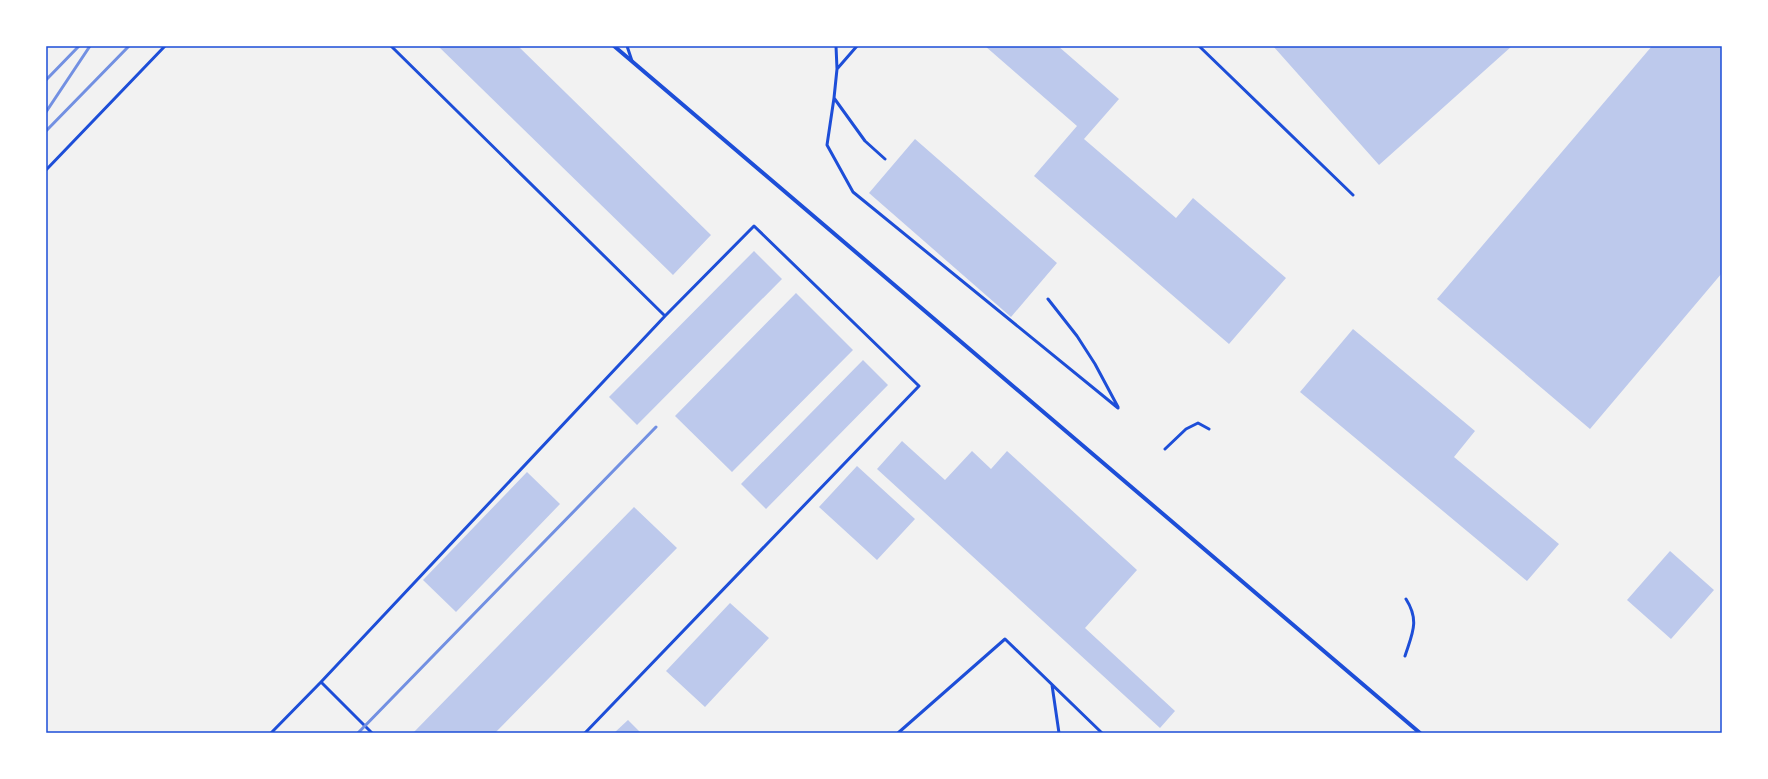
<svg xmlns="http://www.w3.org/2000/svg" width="1768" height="779" viewBox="0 0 1768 779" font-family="Overpass,sans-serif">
	<rect width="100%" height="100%" fill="#f2f2f2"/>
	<path fill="#bdc9ec" d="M438 46H518L711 235 673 275Z
		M985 46H1058L1119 99 1084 139 1176 218 1193 198 1286 278 1229 344 1034 176 1077 126Z
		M1273 46H1512L1379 165Z
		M1652 46H1722V273L1590 429 1437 299Z
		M915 139 1057 263 1011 317 869 193Z
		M754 251 782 279 637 425 609 397Z
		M796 293 853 350 732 472 675 416Z
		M1353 329 1475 431 1454 457 1559 544 1527 581 1300 392Z
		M863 360 888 385 766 509 741 484Z
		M902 441 945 480 972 451 991 469 1007 451 1137 570 1085 628 1175 711 1160 728 877 469Z
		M857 466 915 519 877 560 819 507Z
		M527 472 560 504 456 612 423 580Z
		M634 507 677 548 495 733H413Z
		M1670 551 1714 590 1671 639 1627 600Z
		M730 603 769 638 705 707 666 671Z
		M628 720 641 733H614Z"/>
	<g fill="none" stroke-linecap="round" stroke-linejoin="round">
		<path stroke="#1d4ed8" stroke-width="3" d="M627 46 632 61
			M836 46 837 69
			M857 46 837 69 834 98 865 141 885 159
			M1199 46 1353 195
			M834 98 827 145 853 192 1118 408
			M46 170 165 46
			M1048 299 1077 336 1095 364 1118 407
			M1165 449 1186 429 1198 423 1209 429
			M1405 656C1412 634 1420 621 1406 599
			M321 682 372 733
			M1052 685 1059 733
			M271 733 321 682 665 316 391 46
			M585 733 919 386 754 226 665 316
			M898 733 1005 639 1102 733"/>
		<path stroke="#1d4ed8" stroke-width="4" d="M614 46 1420 733"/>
		<path stroke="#7290e2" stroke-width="3" d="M46 80 79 46
			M46 112 90 46
			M46 131 129 46
			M358 733 656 427"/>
	</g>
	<rect width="1768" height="779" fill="none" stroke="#ffffff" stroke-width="94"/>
	<rect x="47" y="47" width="1674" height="685" fill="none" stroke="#1d4ed8" stroke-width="1.5"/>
</svg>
